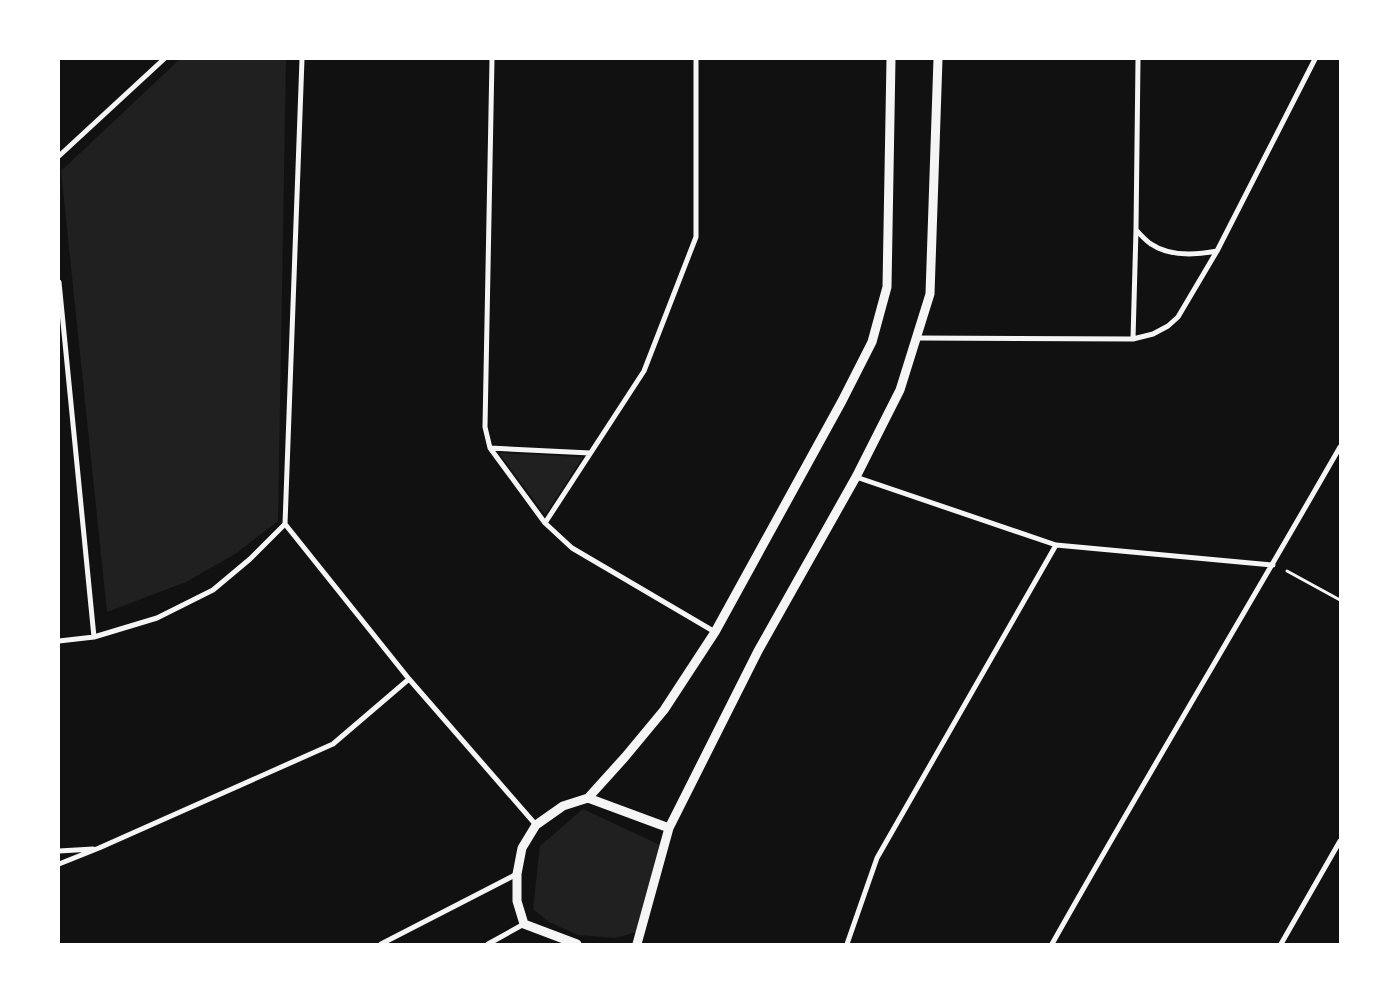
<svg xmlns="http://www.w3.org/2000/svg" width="1399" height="1003" viewBox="0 0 1399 1003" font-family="'Roboto Condensed',sans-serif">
	<rect width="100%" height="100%" fill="#111"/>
	<path fill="#202020" d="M180 59H286L278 521 235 554 186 582 107 612 61 171Z
		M499 453 583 457 545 515Z
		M583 809 660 845 636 932 616 938 578 935 549 922 533 909 540 846Z"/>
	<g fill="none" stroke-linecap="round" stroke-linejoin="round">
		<path stroke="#f5f5f5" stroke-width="3" d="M1287 571 1340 600"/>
		<path stroke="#f5f5f5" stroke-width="5" d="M302 59 285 524 409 679 536 825
			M492 59 485 427 490 448 545 523 572 548 715 632
			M59 156 164 59
			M1136 230C1141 235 1146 241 1151 244 1170 257 1196 255 1217 251
			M59 282 94 637
			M916 338 1133 339 1153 334 1168 326 1178 317 1217 251 1315 59
			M1133 339 1136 230 1138 59
			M490 448 590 453
			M856 477 1056 545 1273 565
			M545 523 644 371 696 237V59
			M59 641 94 637 157 618 213 590 250 559 285 524
			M59 851 93 849
			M59 864 99 848 333 744 409 679
			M381 944 517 874
			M488 944 524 924
			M847 944 877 858 1056 545
			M1052 944C1146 777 1245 613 1340 447
			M1281 944 1340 841"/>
		<path stroke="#f5f5f5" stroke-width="9" d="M588 798 669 828
			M577 944 524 924 517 901V874L522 848 536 825 563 806 588 798 625 757 664 710 715 632 842 401 872 342 887 287 891 59
			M637 944 669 828 758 651 856 477 900 390 930 294 938 59"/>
	</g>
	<rect width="1399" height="1003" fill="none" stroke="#ffffff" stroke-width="120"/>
</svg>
